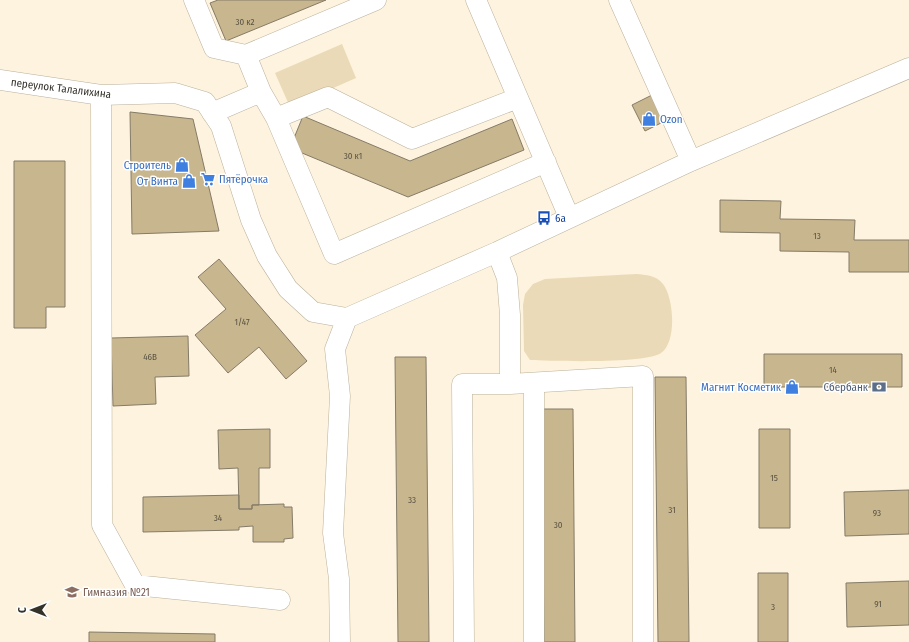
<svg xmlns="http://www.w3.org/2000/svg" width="909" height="642" viewBox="0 0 909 642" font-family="'Fira Sans Condensed',sans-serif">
	<rect width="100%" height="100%" fill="#fdf3de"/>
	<path fill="#eadab7" d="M342 44 356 78 290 107 275 73Z
		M636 274C646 275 656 275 663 284 674 298 677 342 661 353 645 364 553 361 530 360L524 351 523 305 525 294 533 284 545 279Z"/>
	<path fill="#c8b68e" stroke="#847b68" d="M218 0H326L226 41 210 3Z
		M654 94 667 120 645 131 632 105Z
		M130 112 193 119 219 231 132 234Z
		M303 116 410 161 512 119 524 150 408 197 290 148Z
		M14 161H65V307H46V328H14Z
		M720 200 781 201 780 219 855 220 854 240H909V272H849V252L780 251V233L720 232Z
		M219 259 307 361 286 379 259 347 228 373 195 335 226 309 198 277Z
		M188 336 189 376 155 377 156 404 113 406 111 338Z
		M764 354H902V387H764Z
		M395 357H426L429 642H398Z
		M655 377H686L689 642H658Z
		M542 409H573L575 642H544Z
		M270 429V468H259V505H252V509H239L238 468 219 469 218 430Z
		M759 429H790V528H759Z
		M909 490V534L845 536 844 492Z
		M239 495V509H252V505L284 504V507H292L293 538 284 539V542H253V526L239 527V530L143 532V497Z
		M758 573H788V642H758Z
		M909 581V625L847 627 846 583Z
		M89 632 215 634V642H89Z"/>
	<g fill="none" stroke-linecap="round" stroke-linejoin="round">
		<defs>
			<path id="minor" d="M194 0 214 48 246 55 376 0
				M476 0 569 217
				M619 0 691 161
				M0 80 101 95 175 93 205 102 221 126 251 220 267 256 288 289 313 312 347 318
				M261 92 276 118 328 97 412 139 518 98
				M101 95 102 525 135 585 280 600
				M212 113 261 92 246 55
				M276 118 334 254 546 162
				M497 252 507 278 510 315V384
				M534 383V642
				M340 642 339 579 333 533 340 396 335 349 347 318 497 252 691 161 909 68
				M464 642 462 384H510L643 376V642"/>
		</defs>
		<use href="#minor" stroke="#bab19d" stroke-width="21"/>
		<use href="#minor" stroke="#fff" stroke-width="20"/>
	</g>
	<defs>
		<symbol id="shop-bare" viewBox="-9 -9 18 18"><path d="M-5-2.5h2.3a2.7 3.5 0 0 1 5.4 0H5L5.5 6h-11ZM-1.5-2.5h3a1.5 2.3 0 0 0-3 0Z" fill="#3f7fe0" stroke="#fff" stroke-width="2.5" paint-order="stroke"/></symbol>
		<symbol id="supermarket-bare" viewBox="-9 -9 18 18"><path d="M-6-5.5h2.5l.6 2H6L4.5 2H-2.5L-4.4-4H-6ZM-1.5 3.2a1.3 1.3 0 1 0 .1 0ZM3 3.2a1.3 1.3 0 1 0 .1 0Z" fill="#3f7fe0" stroke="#fff" stroke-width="2.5" paint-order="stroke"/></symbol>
		<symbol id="bus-bare" viewBox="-9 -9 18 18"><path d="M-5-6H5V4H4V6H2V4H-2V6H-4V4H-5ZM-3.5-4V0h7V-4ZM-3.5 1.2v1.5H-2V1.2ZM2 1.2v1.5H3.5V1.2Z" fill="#1a4fb4" stroke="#fff" stroke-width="2.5" paint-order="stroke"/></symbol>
		<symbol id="bank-bare" viewBox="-9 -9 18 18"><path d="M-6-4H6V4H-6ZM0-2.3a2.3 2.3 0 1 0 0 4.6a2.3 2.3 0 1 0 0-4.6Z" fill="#5c6f8a" stroke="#fff" stroke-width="2.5" paint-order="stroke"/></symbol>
		<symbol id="school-bare" viewBox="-9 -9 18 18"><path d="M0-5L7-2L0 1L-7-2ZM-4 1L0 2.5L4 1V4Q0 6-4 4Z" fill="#8d6e63" stroke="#fff" stroke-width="2.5" paint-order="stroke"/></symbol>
	</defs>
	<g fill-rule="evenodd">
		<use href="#shop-bare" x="639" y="109" width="20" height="20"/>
		<use href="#shop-bare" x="172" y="155" width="20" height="20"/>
		<use href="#supermarket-bare" x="198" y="169" width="20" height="20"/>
		<use href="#shop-bare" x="179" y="171" width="20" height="20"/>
		<use href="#bus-bare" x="534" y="208" width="20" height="20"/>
		<use href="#shop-bare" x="782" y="377" width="20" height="20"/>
		<use href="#bank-bare" x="869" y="377" width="20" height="20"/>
		<use href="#school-bare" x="62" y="582" width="20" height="20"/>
	</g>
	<g text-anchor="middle" stroke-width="3" stroke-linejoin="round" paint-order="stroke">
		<g font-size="9" fill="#5a5343">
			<text x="245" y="25">30 к2</text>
			<text x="353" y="159">30 к1</text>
			<text x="817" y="239">13</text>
			<text x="242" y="325">1/47</text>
			<text x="150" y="360">46В</text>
			<text x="833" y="373">14</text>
			<text x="774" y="481">15</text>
			<text x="412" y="503">33</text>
			<text x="672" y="513">31</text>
			<text x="877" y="516">93</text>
			<text x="218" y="521">34</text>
			<text x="558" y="528">30</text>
			<text x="878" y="607">91</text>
			<text x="773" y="610">3</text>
		</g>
		<g font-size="11" fill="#35322a" stroke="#fff">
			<text transform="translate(61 88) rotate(7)" y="4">переулок Талалихина</text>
		</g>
		<g font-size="11" fill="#366cbe" stroke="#fff" text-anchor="end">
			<text x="660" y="123" text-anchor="start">Ozon</text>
			<text x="171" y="169">Строитель</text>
			<text x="219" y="183" text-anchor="start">Пятёрочка</text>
			<text x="178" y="185">От Винта</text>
			<text x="781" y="391">Магнит Косметик</text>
		</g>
		<g font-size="11" fill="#164399" stroke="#fff" text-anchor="start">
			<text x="555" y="222">6а</text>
		</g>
		<g font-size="11" fill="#4e5e75" stroke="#fff" text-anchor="end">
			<text x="868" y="391">Сбербанк</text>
		</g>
		<g font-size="11" fill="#785e54" stroke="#fff" text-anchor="start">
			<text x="83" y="596">Гимназия №21</text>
		</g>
	</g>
	<g transform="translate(32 610) rotate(270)" stroke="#ffffff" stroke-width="3" paint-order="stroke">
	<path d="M0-3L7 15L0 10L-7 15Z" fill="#35322a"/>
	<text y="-6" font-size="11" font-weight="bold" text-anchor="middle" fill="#35322a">С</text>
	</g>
</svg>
